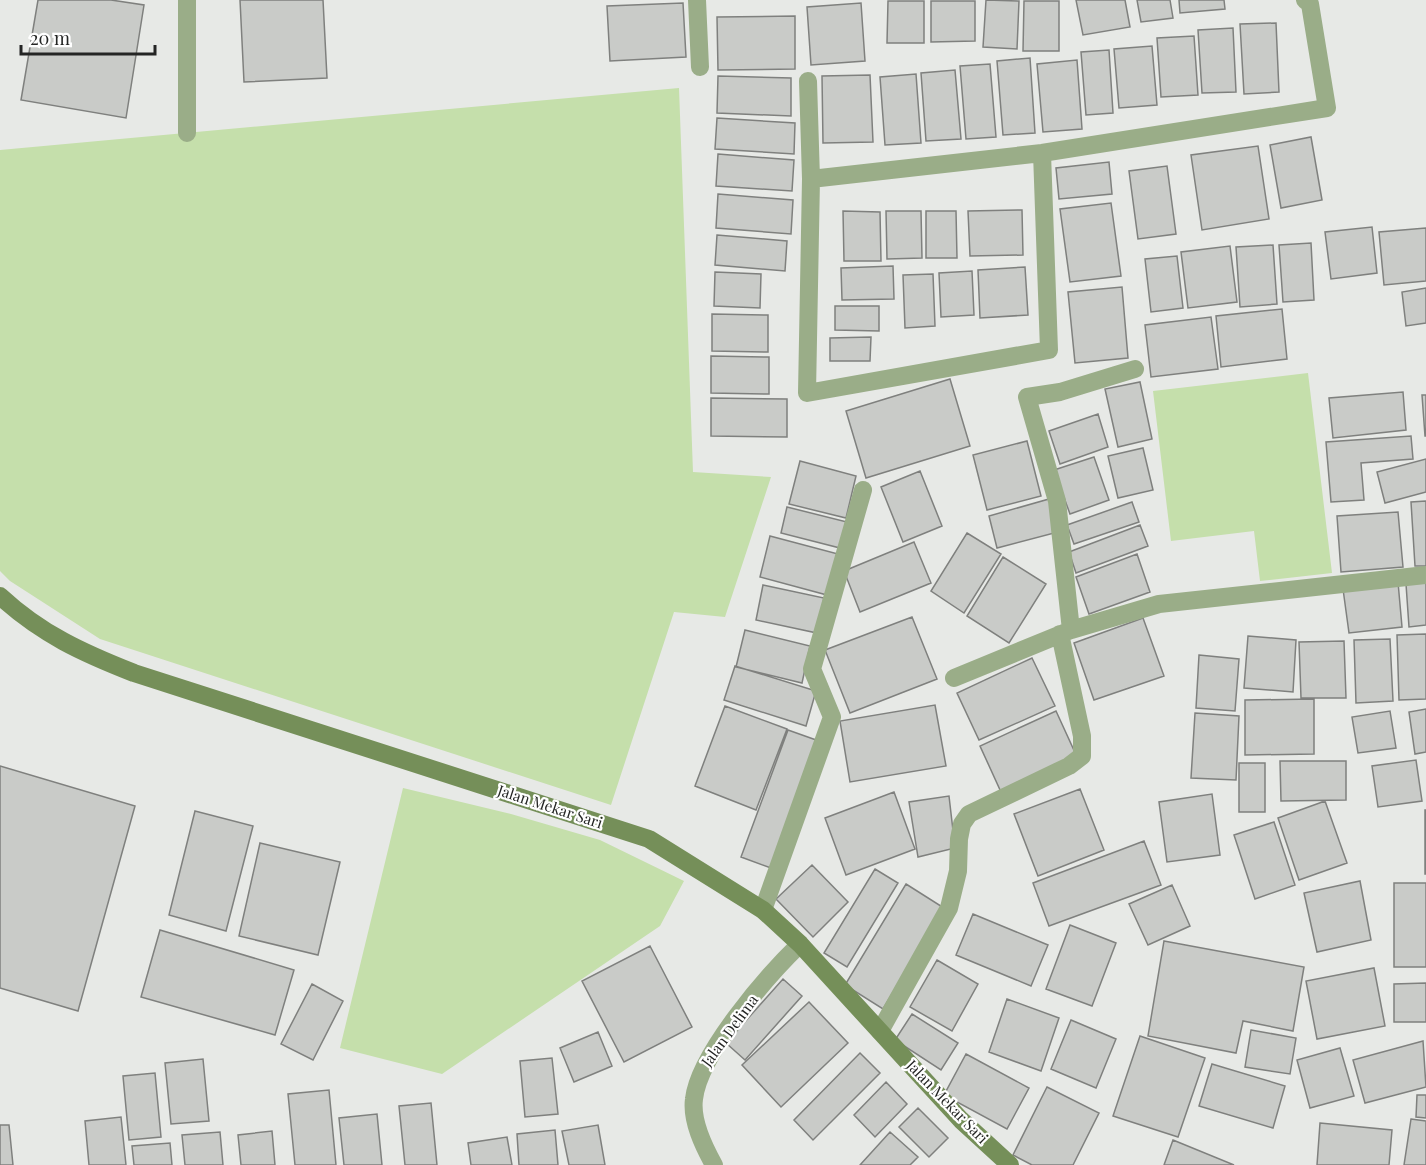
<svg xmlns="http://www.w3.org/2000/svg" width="1426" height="1165" viewBox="0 0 1426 1165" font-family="'Playfair Display',serif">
	<rect width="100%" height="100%" fill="#e7e9e6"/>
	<path fill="#c5dfab" d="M679 88 693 472 771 477 725 617 674 612 611 805 100 639 10 581 0 571V150Z
		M1308 373 1332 573 1260 581 1254 531 1171 541 1153 391Z
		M403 788 511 814 600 840 684 881 660 926 442 1074 340 1048Z"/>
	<path fill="#c9cbc8" stroke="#7f807e" stroke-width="1.5" d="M38 0H111L144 5 126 118 21 100Z
		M240 0H323L327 78 244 82Z
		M986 0 1019 1 1017 49 983 47Z
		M1076 0H1125L1130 27 1083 35Z
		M1137 0H1170L1173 18 1141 22Z
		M1179 0H1224L1225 9 1180 13Z
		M888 1H924V43H887Z
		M931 1H975V41L931 42Z
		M1024 1H1059V51H1023Z
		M683 3 686 57 610 61 607 6Z
		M861 3 865 61 811 65 807 7Z
		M795 16V69L718 70 717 17Z
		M1276 23 1279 92 1244 94 1240 24Z
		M1233 28 1236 92 1202 93 1198 30Z
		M1194 36 1198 95 1161 97 1157 38Z
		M1152 46 1157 105 1119 108 1114 49Z
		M1109 50 1113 113 1086 115 1081 52Z
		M1030 58 1035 133 1003 135 997 61Z
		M1077 60 1082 129 1043 132 1037 64Z
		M990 64 996 137 966 139 960 66Z
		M955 70 961 139 926 141 921 73Z
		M916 74 921 143 885 145 880 77Z
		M870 75 873 142 823 143 822 76Z
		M718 76 791 78V116L717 113Z
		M717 118 795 123 794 154 715 149Z
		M1311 137 1322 200 1281 208 1270 145Z
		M1258 146 1269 219 1202 230 1191 155Z
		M718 154 794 160 792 191 716 186Z
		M1109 162 1112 194 1059 199 1056 168Z
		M1167 166 1176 234 1138 239 1129 171Z
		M718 194 793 200 791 234 716 228Z
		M1111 203 1121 276 1070 282 1060 209Z
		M1022 210 1023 255 970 256 968 211Z
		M843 211 880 212 881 261H844Z
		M886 211H921L922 258 887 259Z
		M926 211H956L957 258H926Z
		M1372 227 1377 273 1331 279 1325 232Z
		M1426 228V281L1384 285 1379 232Z
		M717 235 787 241 785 271 715 265Z
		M1311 243 1314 300 1283 302 1279 245Z
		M1273 245 1277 304 1240 307 1236 247Z
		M1230 246 1237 302 1188 308 1181 252Z
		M1177 256 1183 308 1151 312 1145 259Z
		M893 266 894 299 842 300 841 268Z
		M1025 267 1028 315 980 318 978 270Z
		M972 271 974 315 941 317 939 273Z
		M715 272 761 274 760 308 714 306Z
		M933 274 935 326 905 328 903 275Z
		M1122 287 1128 358 1075 363 1068 292Z
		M1426 288V323L1406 326 1402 292Z
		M835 306H879V331L835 330Z
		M1282 309 1287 359 1221 367 1216 316Z
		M712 314 768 315V352L712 351Z
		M1211 317 1218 369 1151 377 1145 325Z
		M871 337 870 361H830V338Z
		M711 356 769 357V394L711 393Z
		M950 379 970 446 866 478 846 411Z
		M1140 382 1152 439 1118 447 1105 389Z
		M1403 392 1406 430 1333 438 1329 398Z
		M1422 395H1426V436H1425Z
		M711 398 787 399V437L711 436Z
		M1098 414 1108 447 1060 464 1049 431Z
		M1411 436 1413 459 1361 463 1364 500 1331 502 1326 442Z
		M1027 441 1041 496 987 510 973 455Z
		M1143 448 1153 490 1118 498 1108 456Z
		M1094 457 1109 500 1070 514 1054 470Z
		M1426 459V492L1385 503 1377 472Z
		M800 461 856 476 846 518 789 504Z
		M920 471 942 526 903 542 881 487Z
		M1049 499 1058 532 997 548 989 516Z
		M1426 501V566H1415L1411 502Z
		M1132 502 1139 522 1074 544 1067 525Z
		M787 507 847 522 840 548 781 533Z
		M1398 512 1403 567 1341 572 1337 516Z
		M1140 525 1148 546 1076 573 1069 552Z
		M967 533 1001 554 964 613 931 591Z
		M770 536 838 554 827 595 760 577Z
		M914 542 931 583 860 612 844 571Z
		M1137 554 1150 592 1089 614 1076 577Z
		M1003 557 1046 584 1009 643 967 616Z
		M1398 582 1402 627 1349 633 1343 589Z
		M1426 582V625L1409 627 1406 584Z
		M763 585 824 598 817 633 756 620Z
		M912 617 937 679 850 713 825 650Z
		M1143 618 1164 676 1094 700 1074 643Z
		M745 630 810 646 802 683 736 667Z
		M1426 634V699L1399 700 1397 635Z
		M1248 636 1296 640 1293 692 1244 688Z
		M1390 639 1393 701 1356 703 1354 640Z
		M1344 641 1346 698H1301L1299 642Z
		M1199 655 1239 659 1235 711 1196 708Z
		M1032 658 1055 706 979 740 957 693Z
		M735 666 816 691 806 726 724 700Z
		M1314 699V754L1245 755V700Z
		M935 705 946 766 850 782 840 721Z
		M725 706 787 729 756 810 695 786Z
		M1426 709V752L1415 754 1409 712Z
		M1056 711 1077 757 1001 792 980 746Z
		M1390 711 1396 748 1358 753 1352 717Z
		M1195 713 1239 716 1236 780 1191 778Z
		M788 730 819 741 771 868 741 857Z
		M1416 760 1422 801 1378 807 1372 766Z
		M1280 761H1346V800L1281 801Z
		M1239 763H1265V812H1239Z
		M0 766 135 806 78 1011 0 988Z
		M1080 789 1104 850 1038 876 1014 814Z
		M894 792 915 849 846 875 825 818Z
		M1212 794 1220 855 1167 862 1159 802Z
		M949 796 955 848 918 857 909 802Z
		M1325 801 1347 863 1299 880 1278 818Z
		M1425 810H1426V874H1425Z
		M195 811 253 826 226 931 169 915Z
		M1274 822 1295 885 1255 899 1234 835Z
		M1144 841 1161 885 1049 926 1033 883Z
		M260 843 340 862 318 955 239 936Z
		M812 865 848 902 813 937 776 899Z
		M875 869 898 883 847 967 824 953Z
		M1360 881 1371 940 1317 952 1304 893Z
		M1394 883H1426V967H1394Z
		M906 884 944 908 883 1009 845 985Z
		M1172 885 1190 926 1148 945 1129 904Z
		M973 914 1048 945 1031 986 956 955Z
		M1070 925 1116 943 1092 1006 1046 989Z
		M160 930 294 970 275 1035 141 997Z
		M1164 941 1304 967 1293 1031 1243 1021 1236 1053 1148 1036Z
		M650 946 692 1027 624 1062 582 981Z
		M937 960 978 984 952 1031 910 1007Z
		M1374 968 1385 1026 1317 1039 1306 981Z
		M783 979 802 996 745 1060 726 1043Z
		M1426 983V1022H1394V984Z
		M312 984 343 1001 313 1060 281 1044Z
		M1007 999 1059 1018 1041 1071 989 1052Z
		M809 1002 848 1043 781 1107 742 1065Z
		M912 1014 958 1043 941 1070 895 1040Z
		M1071 1020 1116 1039 1096 1088 1051 1069Z
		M1251 1030 1296 1038 1290 1074 1245 1067Z
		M598 1032 612 1066 574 1082 560 1048Z
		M1140 1036 1205 1058 1178 1137 1113 1116Z
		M1423 1041 1426 1087 1365 1103 1353 1060Z
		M1340 1048 1354 1096 1310 1108 1297 1060Z
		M860 1053 880 1073 813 1140 794 1120Z
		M966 1054 1029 1088 1007 1129 944 1095Z
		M552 1058 558 1114 525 1117 520 1061Z
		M203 1059 209 1121 171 1124 165 1063Z
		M1212 1064 1285 1086 1273 1128 1199 1106Z
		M155 1073 161 1137 129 1140 123 1076Z
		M886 1082 907 1104 875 1137 854 1115Z
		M1047 1087 1099 1113 1073 1165H1032L1013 1155Z
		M329 1090 336 1165H295L288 1094Z
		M1417 1095H1426V1118L1416 1117Z
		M431 1103 437 1165H405L399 1106Z
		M918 1108 948 1138 929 1157 899 1127Z
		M377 1114 382 1165H344L339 1118Z
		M121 1117 126 1165H89L85 1121Z
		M1411 1119 1426 1121V1165H1404Z
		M1320 1123 1392 1130 1389 1165H1317Z
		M0 1125H9L13 1165H0Z
		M598 1125 605 1165H569L562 1131Z
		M555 1130 558 1165H519L517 1134Z
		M272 1131 275 1165H241L238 1135Z
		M220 1132 223 1165H185L182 1135Z
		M890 1132 918 1157 910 1165H860Z
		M507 1137 512 1165H471L468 1143Z
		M1173 1140 1234 1165H1164Z
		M170 1143 172 1165H134L132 1146Z"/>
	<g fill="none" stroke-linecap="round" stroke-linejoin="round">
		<path stroke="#9aad88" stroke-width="18" d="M697 0 700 67
			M808 81 811 179 807 393 1049 350 1042 153
			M187 133V0
			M811 179 1042 153 1327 108 1310 4 1305 0
			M1071 630 1057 501 1027 397 1060 392 1135 369
			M954 678 1071 630 1159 604 1426 575
			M763 910 832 717 812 669 863 490
			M880 1031 949 908 958 871 959 839 962 824 969 814 1069 766 1082 756V736L1060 634
			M714 1165C704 1147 691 1121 694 1099 699 1054 767 976 800 944"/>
		<path stroke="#758f59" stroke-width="18" d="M0 596C41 634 83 653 134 673L649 839 763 910 800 944 961 1120 1010 1165"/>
	</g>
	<g text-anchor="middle" stroke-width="4.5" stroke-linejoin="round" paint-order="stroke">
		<g font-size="15" fill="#242524" stroke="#fff">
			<text transform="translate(550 807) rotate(18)" y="5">Jalan Mekar Sari</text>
			<text transform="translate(730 1031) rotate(-54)" y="5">Jalan Delima</text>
			<text transform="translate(947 1102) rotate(46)" y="5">Jalan Mekar Sari</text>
		</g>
	</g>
	<path d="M21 45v9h134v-9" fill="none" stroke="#242524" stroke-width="3"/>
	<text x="30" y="45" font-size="18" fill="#242524" stroke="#ffffff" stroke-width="4.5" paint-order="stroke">20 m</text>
</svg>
